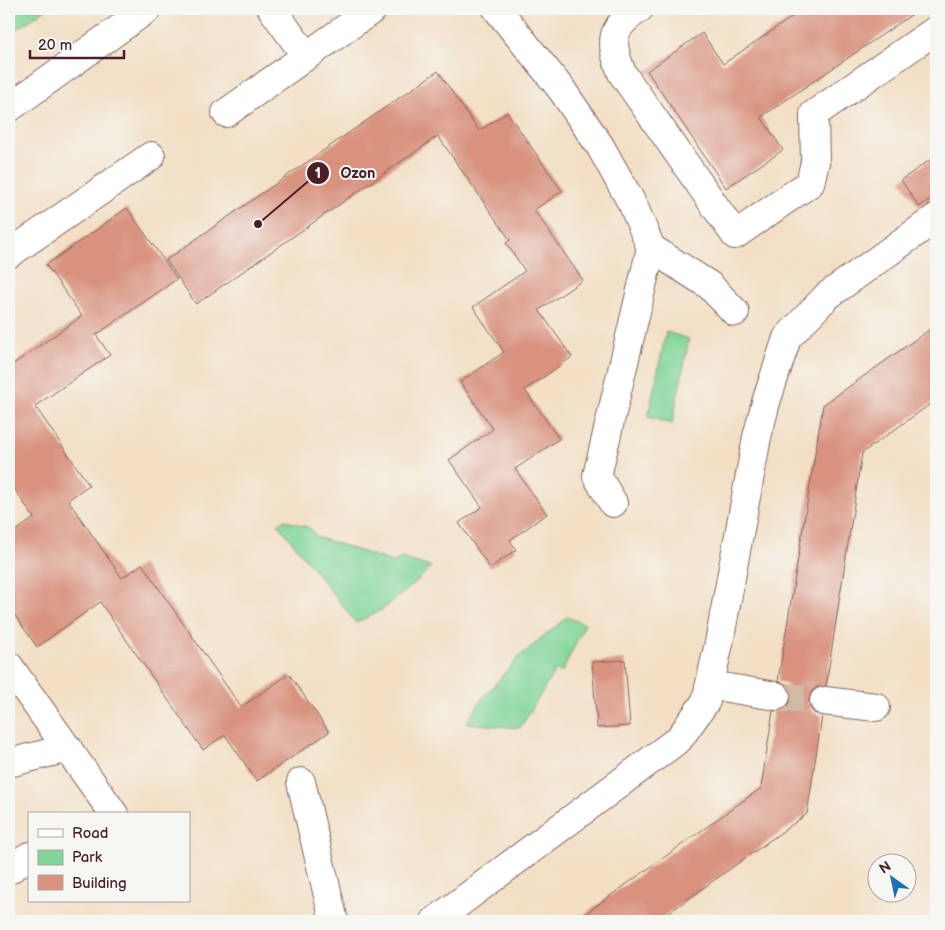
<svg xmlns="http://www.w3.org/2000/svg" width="945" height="930" viewBox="0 0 945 930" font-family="'Balsamiq Sans',sans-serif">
	<rect width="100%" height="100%" fill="#f6f6f2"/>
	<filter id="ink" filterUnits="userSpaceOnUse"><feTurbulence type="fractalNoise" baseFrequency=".02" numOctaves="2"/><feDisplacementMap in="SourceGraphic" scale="10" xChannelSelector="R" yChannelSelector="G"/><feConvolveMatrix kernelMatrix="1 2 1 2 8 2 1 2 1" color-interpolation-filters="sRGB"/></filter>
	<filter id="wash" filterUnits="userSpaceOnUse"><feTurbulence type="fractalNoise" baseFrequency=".0096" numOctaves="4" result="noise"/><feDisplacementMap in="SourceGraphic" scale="20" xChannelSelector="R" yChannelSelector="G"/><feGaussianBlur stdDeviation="1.12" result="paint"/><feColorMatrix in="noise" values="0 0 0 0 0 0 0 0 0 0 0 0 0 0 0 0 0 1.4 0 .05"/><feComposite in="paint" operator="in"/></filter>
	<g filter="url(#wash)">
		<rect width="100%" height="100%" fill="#f2dfc4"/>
		<path fill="#81d597" stroke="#667a61" d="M9 9H46L9 35Z
			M666 332 689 339 672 424 648 417Z
			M284 520 310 528 317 537 393 562 401 558 431 567 412 586 383 609 356 623 278 524Z
			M567 617 585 624 562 672 555 671 520 728 466 723 482 699 521 655Z"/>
		<g id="blocks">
			<path fill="#d8927e" d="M804 9H920L761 117 783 150 726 188 647 71 702 33 723 64Z
				M438 71 479 131 507 112 562 191 534 210 583 280 539 310 572 357 525 390 559 439 515 469 547 514 510 540 516 550 490 568 459 523 482 507 449 460 493 429 460 382 504 352 473 307 525 271 506 243 510 240 438 136 196 304 166 260Z
				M936 156V195L919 207 901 180Z
				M127 208 177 279 96 335 110 355 35 406 89 485 68 500 122 578 142 564 241 707 289 674 329 732 257 781 225 735 203 750 100 602 37 647 9 607V536L34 518 9 481V367L82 316 46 265Z
				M936 325V400L862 453 826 686 817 687 812 691 809 699 810 708 814 713 822 716 807 814 657 921H575L761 788 773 711 782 710 788 706 791 699 790 690 786 684 778 681 823 405Z
				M625 660 630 726 597 728 592 662Z"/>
		</g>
	</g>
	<g filter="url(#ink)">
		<use href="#blocks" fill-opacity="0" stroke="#856261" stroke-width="1"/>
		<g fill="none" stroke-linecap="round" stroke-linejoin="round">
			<path stroke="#d0b9a5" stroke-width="28" stroke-dasharray="28 14" stroke-linecap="butt" d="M776 696 824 701"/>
			<defs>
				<path id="minor" d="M272 9 306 56
					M497 9 562 90 600 146 633 205 651 248 709 285 735 312
					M639 9C610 28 609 41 622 73L735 235 810 183 815 162 814 114 936 30
					M9 108 147 9
					M226 113 373 9
					M9 254 151 156
					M613 503 597 476 651 248
					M9 666 114 814
					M710 685 776 696
					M824 701 876 707
					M9 763 68 748
					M301 782 334 921
					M9 870 29 856
					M435 921 679 739 706 701 719 643 757 437 766 402 787 338 827 296 936 218"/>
			</defs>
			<use href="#minor" stroke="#856261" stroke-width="30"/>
			<use href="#minor" stroke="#fff" stroke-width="28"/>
		</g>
	</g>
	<path fill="none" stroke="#4a1f2b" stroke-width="2" d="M258 224L318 173"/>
	<g fill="#4a1f2b" stroke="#f6f6f2" stroke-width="2">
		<circle cx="258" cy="224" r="5"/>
		<circle cx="318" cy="173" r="12"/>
	</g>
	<g font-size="15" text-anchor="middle" font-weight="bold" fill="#fff">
		<text x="318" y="178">1</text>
	</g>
	<g font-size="15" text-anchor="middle" font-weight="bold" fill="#4a1f2b" stroke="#f6f6f2" stroke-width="4" stroke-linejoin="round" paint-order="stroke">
		<text x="358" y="178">Ozon</text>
	</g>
	<rect width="945" height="930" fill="none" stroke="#f6f6f2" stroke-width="30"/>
	<rect x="28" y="812" width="162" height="90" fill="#f6f6f2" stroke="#b1a0a2"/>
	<rect x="38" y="829" width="25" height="8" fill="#ffffff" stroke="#b1a0a2"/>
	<text x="72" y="838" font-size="15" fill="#4a1f2b">Road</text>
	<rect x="38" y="850" width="25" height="15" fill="#81d597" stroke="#b1a0a2"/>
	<text x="72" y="862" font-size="15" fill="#4a1f2b">Park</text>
	<rect x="38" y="875" width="25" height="15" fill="#d8927e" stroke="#b1a0a2"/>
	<text x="72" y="888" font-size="15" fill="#4a1f2b">Building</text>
	<g transform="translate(892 878) rotate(327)"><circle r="24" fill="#f6f6f2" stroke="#b1a0a2"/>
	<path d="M0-4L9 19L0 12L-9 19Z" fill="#1f6fb2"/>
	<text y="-8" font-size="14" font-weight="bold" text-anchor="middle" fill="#4a1f2b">N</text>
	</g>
	<path d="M30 50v8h94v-8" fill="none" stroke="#4a1f2b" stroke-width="2.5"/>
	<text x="38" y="50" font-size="15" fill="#4a1f2b" stroke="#f6f6f2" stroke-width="4" paint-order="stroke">20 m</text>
</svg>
